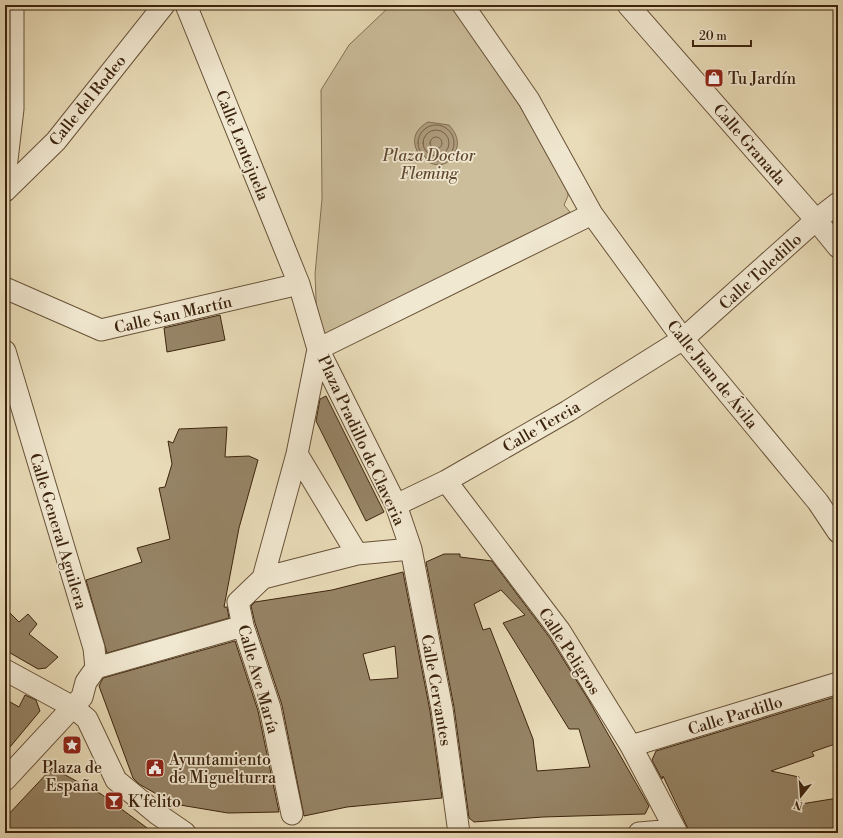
<svg xmlns="http://www.w3.org/2000/svg" width="843" height="838" viewBox="0 0 843 838" font-family="'Libre Bodoni',serif">
	<rect width="100%" height="100%" fill="#e9dcb8"/>
	<filter id="stains"><feTurbulence type="fractalNoise" baseFrequency=".005" numOctaves="4"/><feColorMatrix values="0 0 0 0 .2 0 0 0 0 .09 0 0 0 0 .02 0 0 0 .5 -.17"/></filter>
	<radialGradient id="worn" r=".72"><stop offset=".6" stop-color="#630" stop-opacity="0"/><stop offset="1" stop-color="#630" stop-opacity=".3"/></radialGradient>
	<path fill="#ccbd9b" stroke="#847054" d="M391 5H456L567 181 568 196 564 205 570 212 318 349 315 274 322 199 321 90 349 45Z"/>
	<path fill="#af9d7e" stroke="#816d51" d="M428 122 449 125C455 132 460 140 456 150 443 188 390 143 428 122Z"/>
	<g fill="none" stroke-linecap="round" stroke-linejoin="round">
		<path stroke="#766046" stroke-width="1" d="M418 143a18 18 0 1 1 36 0a18 18 0 1 1-36 0Z
			M423 143a13 13 0 1 1 26 0a13 13 0 1 1-26 0Z
			M430 143a6 6 0 1 1 12 0a6 6 0 1 1-12 0Z"/>
	</g>
	<path fill="#968466" stroke="#3d240e" fill-rule="evenodd" d="M220 315 225 340 167 352 164 328Z
		M326 396 384 512 366 521 316 421 320 399Z
		M227 427 225 457 249 456 258 460 239 528 224 607H227L229 618 107 653 86 580 142 562 137 548 170 539 159 488 165 487 172 464 168 441 173 443 179 429Z
		M444 554H460V557L492 561 550 638 588 699 649 806 645 814 543 817 474 822 469 818 454 707 426 562ZM501 590 525 615 503 623 569 729H579L590 767 537 771 533 739 490 628 483 630 474 604Z
		M403 572 430 711 442 798 347 807 304 816 282 705 255 623 251 606 255 602 332 590ZM395 646 398 678 370 680 363 654Z
		M5 608 19 622 28 614 37 624 29 634 58 657 46 668 38 669 5 650Z
		M235 641 258 711 279 812 228 813 174 804 139 784 133 778 99 686 103 678Z
		M25 695 36 700 40 711 5 753V699L19 707Z
		M838 696V743L812 752 814 756 771 771 799 777 801 804 838 798V833H690L663 776 662 779 652 760 656 751Z
		M52 768 101 794 154 833H5V818Z"/>
	<g fill="none" stroke-linecap="round" stroke-linejoin="round">
		<defs>
			<path id="minor" d="M186 5 299 284 318 349 396 505 411 549 442 709 459 833
				M463 5 529 100 592 214 683 339 818 502 838 532
				M628 5 816 220 838 247
				M5 177 13 109V5
				M5 191 56 141 164 5
				M5 288 101 330 299 284
				M5 351 94 648 96 668 86 682 82 697 5 780
				M297 454 357 554
				M446 481 560 631 631 746 677 833
				M396 505 446 481 568 411 683 339 816 220 838 203
				M263 578 297 454 318 349 592 214
				M96 668 243 626
				M5 670 73 707 87 719 116 780 156 813 185 833
				M631 746 838 683
				M292 814 270 708 243 626 238 602 263 578 357 554 411 549
				M639 833 675 830"/>
		</defs>
		<use href="#minor" stroke="#685238" stroke-width="23"/>
		<use href="#minor" stroke="#f1e8d1" stroke-width="21"/>
	</g>
	<defs>
		<symbol id="shop-square" viewBox="-11 -11 22 22"><rect x="-9" y="-9" width="18" height="18" rx="4" fill="#8f2418" stroke="#f1e8d1"/><path d="M-5-2.5h2.3a2.7 3.5 0 0 1 5.4 0H5L5.5 6h-11ZM-1.5-2.5h3a1.5 2.3 0 0 0-3 0Z" fill="#fff"/></symbol>
		<symbol id="sight-square" viewBox="-11 -11 22 22"><rect x="-9" y="-9" width="18" height="18" rx="4" fill="#8f2418" stroke="#f1e8d1"/><path d="M0-6L1.8-2.2L6-1.7L2.9 1.2L3.7 5.4L0 3.3L-3.7 5.4L-2.9 1.2L-6-1.7L-1.8-2.2Z" fill="#fff"/></symbol>
		<symbol id="civic-square" viewBox="-11 -11 22 22"><rect x="-9" y="-9" width="18" height="18" rx="4" fill="#8f2418" stroke="#f1e8d1"/><path d="M-.6-6.5H3V-4.5H.6V-3L4-1V1h2V6H-6V1h2V-1L-.6-3ZM-1.2 2.5V6h2.4V2.5Z" fill="#fff"/></symbol>
		<symbol id="bar-square" viewBox="-11 -11 22 22"><rect x="-9" y="-9" width="18" height="18" rx="4" fill="#8f2418" stroke="#f1e8d1"/><path d="M-6-5H6L.8 .8V4.5H3.5V6h-7V4.5H-.8V.8Z" fill="#fff"/></symbol>
	</defs>
	<g fill-rule="evenodd">
		<use href="#shop-square" x="703" y="67" width="22" height="22"/>
		<use href="#sight-square" x="61" y="734" width="22" height="22"/>
		<use href="#civic-square" x="144" y="757" width="22" height="22"/>
		<use href="#bar-square" x="103" y="790" width="22" height="22"/>
	</g>
	<g text-anchor="middle" stroke-width="3.5" stroke-linejoin="round" paint-order="stroke">
		<g font-size="16" fill="#3d240e" stroke="#f1e8d1" text-anchor="start">
			<text x="728" y="84">Tu Jardín</text>
			<text x="169" y="765">Ayuntamiento<tspan x="169" dy="18">de Miguelturra</tspan></text>
			<text x="72" y="773" text-anchor="middle">Plaza de<tspan x="72" dy="18">España</tspan></text>
			<text x="128" y="807">K'felito</text>
		</g>
		<g font-size="16" fill="#3d240e" stroke="#f1e8d1">
			<text transform="translate(87 100) rotate(-51)" y="6">Calle del Rodeo</text>
			<text transform="translate(750 144) rotate(49)" y="6">Calle Granada</text>
			<text transform="translate(243 145) rotate(68)" y="6">Calle Lentejuela</text>
			<text transform="translate(760 271) rotate(-42)" y="6">Calle Toledillo</text>
			<text transform="translate(173 314) rotate(-13)" y="6">Calle San Martín</text>
			<text transform="translate(713 374) rotate(51)" y="6">Calle Juan de Ávila</text>
			<text transform="translate(541 426) rotate(-30)" y="6">Calle Tercia</text>
			<text transform="translate(362 440) rotate(65)" y="6">Plaza Pradillo de Claveria</text>
			<text transform="translate(59 531) rotate(73)" y="6">Calle General Aguilera</text>
			<text transform="translate(570 651) rotate(57)" y="6">Calle Peligros</text>
			<text transform="translate(259 679) rotate(74)" y="6">Calle Ave María</text>
			<text transform="translate(437 690) rotate(80)" y="6">Calle Cervantes</text>
			<text transform="translate(735 715) rotate(-17)" y="6">Calle Pardillo</text>
		</g>
		<g font-size="16" font-style="italic" fill="#614a31" stroke="#f1e8d1">
			<text x="429" y="161">Plaza Doctor<tspan x="429" dy="18">Fleming</tspan></text>
		</g>
	</g>
	<rect width="843" height="838" fill="none" stroke="#e9dcb8" stroke-width="20"/>
	<rect x="6" y="6" width="831" height="826" fill="none" stroke="#3d240e" stroke-width="2"/>
	<rect x="10" y="10" width="823" height="818" fill="none" stroke="#3d240e"/>
	<g transform="translate(801 796) rotate(197)" stroke="#f1e8d1" stroke-width="3" paint-order="stroke">
	<path d="M0-3L7 15L0 10L-7 15Z" fill="#3d240e"/>
	<text y="-6" font-size="11" font-weight="bold" text-anchor="middle" fill="#3d240e">N</text>
	</g>
	<path d="M693 40v6h58v-6" fill="none" stroke="#3d240e" stroke-width="2"/>
	<text x="699" y="40" font-size="12" fill="#3d240e" stroke="#f1e8d1" stroke-width="3" paint-order="stroke">20 m</text>
	<rect width="100%" height="100%" filter="url(#stains)"/>
	<rect width="100%" height="100%" fill="url(#worn)"/>
</svg>
